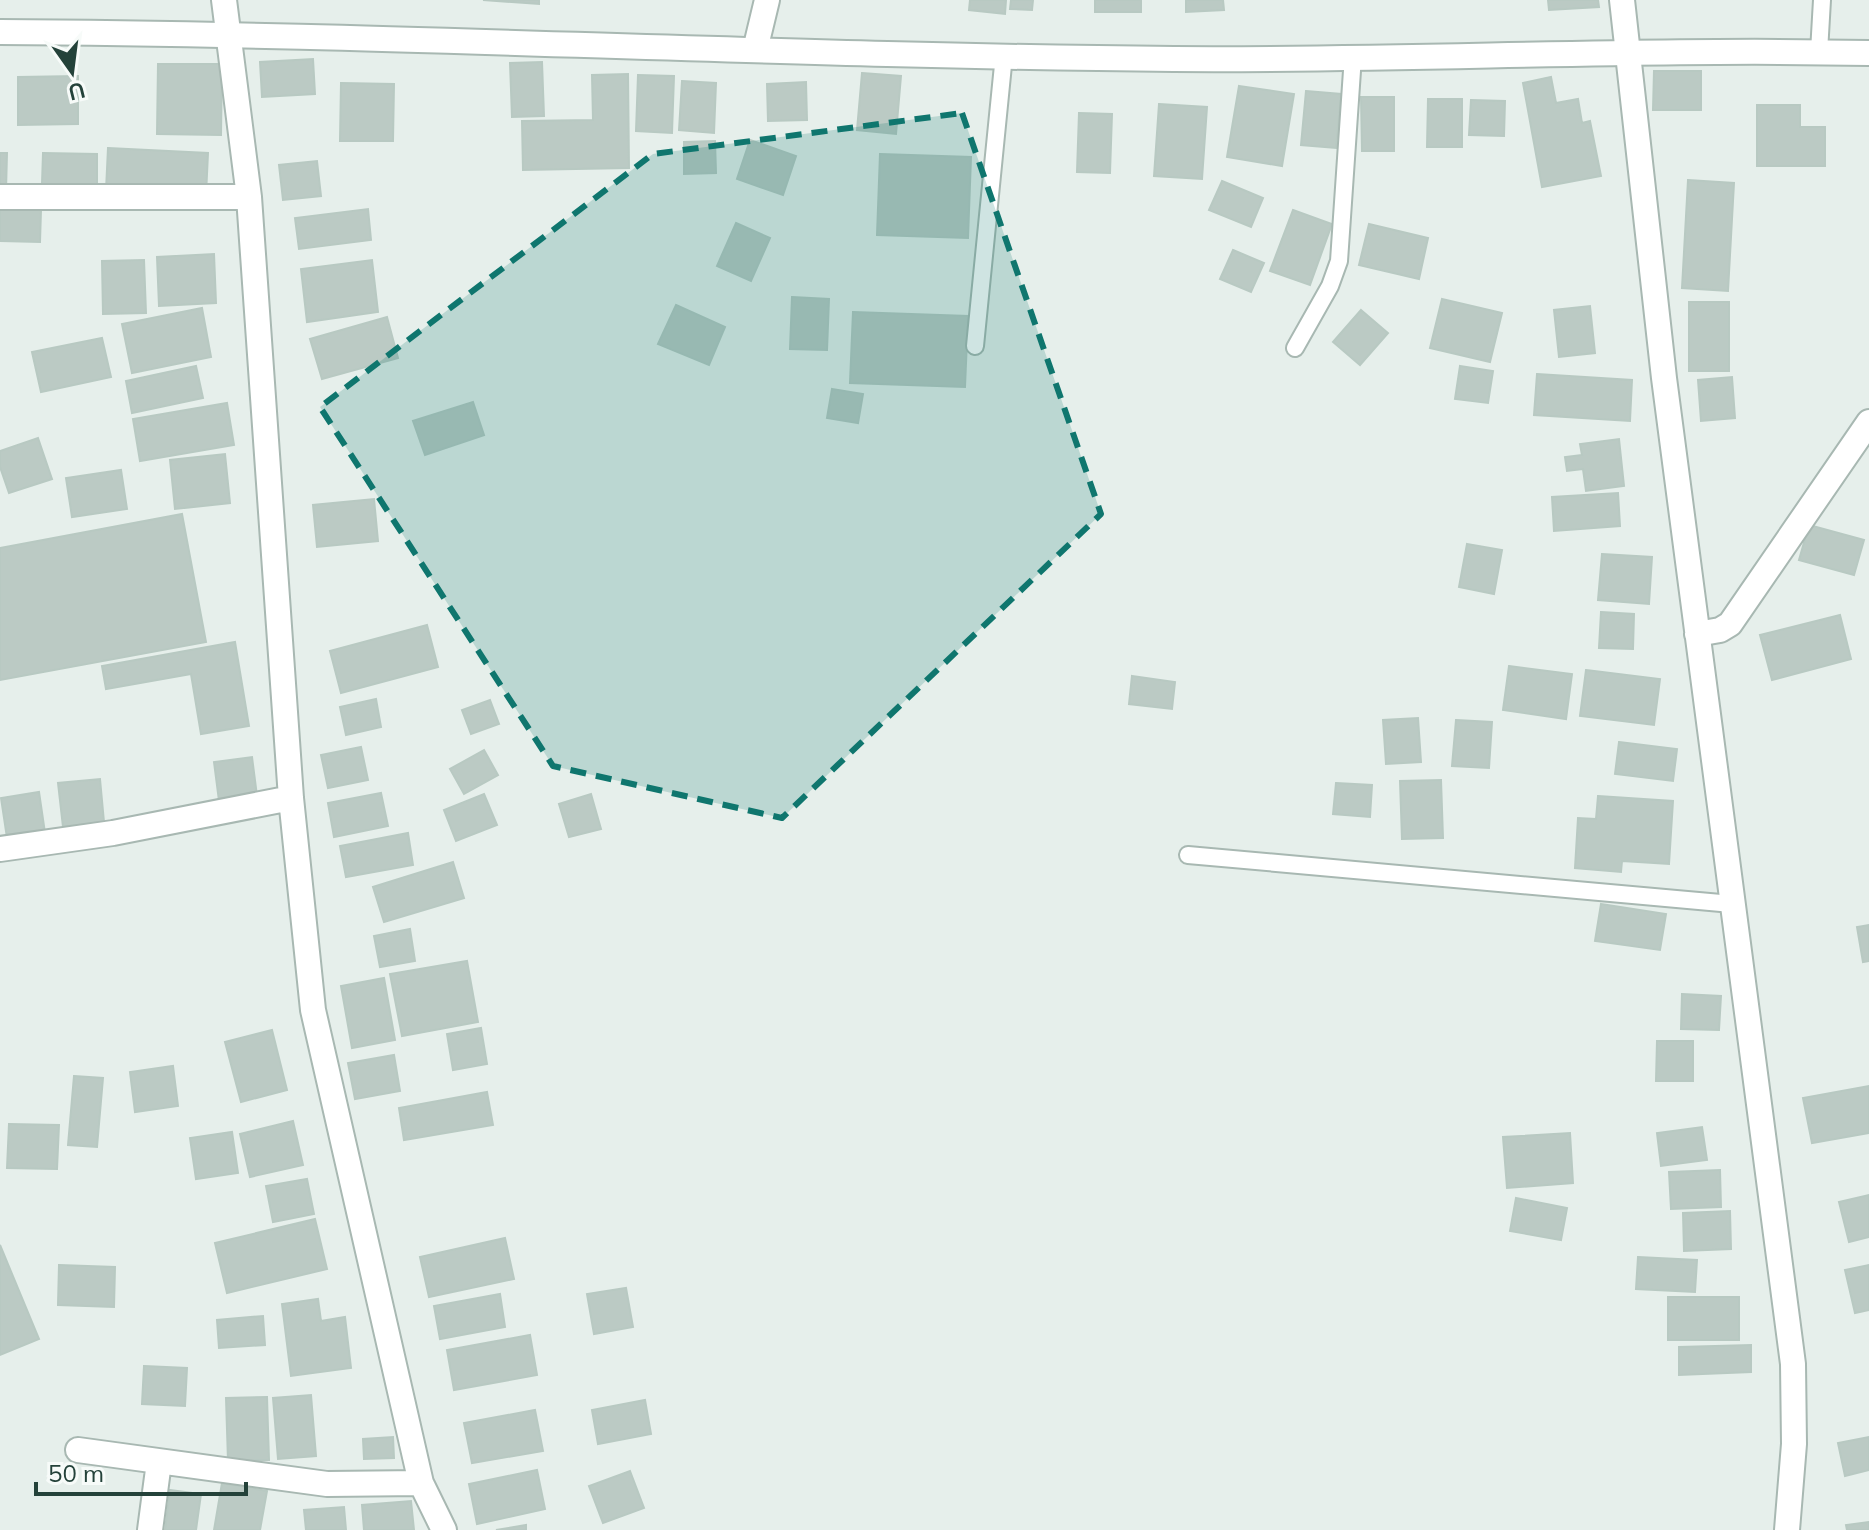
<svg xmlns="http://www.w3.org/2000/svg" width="1869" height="1530" viewBox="0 0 1869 1530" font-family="Mulish,sans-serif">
	<rect width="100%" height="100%" fill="#e6efeb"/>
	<path fill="#bbcac4" stroke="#b8c9c2" stroke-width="2" d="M483 0H539V4Z
		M970 0H1006L1005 14 969 10Z
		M1011 0H1033L1032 10 1010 9Z
		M1095 0H1141V12H1095Z
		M1186 0H1223L1224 10 1186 12Z
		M1548 0H1598L1599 7 1549 10Z
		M313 59 315 94 262 97 260 62Z
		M542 62 544 116 512 117 510 63Z
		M158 64H222L221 135 157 134Z
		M1654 71H1701V110H1653Z
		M862 73 901 76 896 134 857 130Z
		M628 74 629 168 523 170 522 121 593 120 592 75Z
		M638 75 674 76 672 133 636 131Z
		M78 76V124L18 125V77Z
		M1551 77 1556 103 1578 99 1582 123 1590 121 1601 176 1542 187 1523 83Z
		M682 81 716 83 714 133 679 130Z
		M806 82 807 120 768 121 767 84Z
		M341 83 394 84 393 141H340Z
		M1239 86 1294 94 1282 166 1227 157Z
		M1306 91 1341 94 1336 148 1301 145Z
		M1361 97H1394V151H1362Z
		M1428 99H1462V147H1427Z
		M1471 100 1505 101 1504 136 1469 135Z
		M1159 104 1207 107 1202 179 1154 176Z
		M1757 105H1800V127H1825V166H1757Z
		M1079 113 1112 114 1110 173 1077 172Z
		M750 140 796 156 783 195 737 179Z
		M715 141 716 173 684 174V142Z
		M108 148 208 153 206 195 106 190Z
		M0 153H7L6 191H0Z
		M43 153 97 154V184H42Z
		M880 154 971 157 968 238 877 235Z
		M317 161 321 196 283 200 279 165Z
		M1688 180 1734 183 1728 291 1682 288Z
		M1222 181 1263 198 1251 227 1209 210Z
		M0 209 41 210 40 242 0 241Z
		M368 209 371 240 299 249 295 218Z
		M1293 210 1332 224 1310 285 1270 271Z
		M736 223 770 238 751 281 717 266Z
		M1369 224 1428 238 1419 279 1359 265Z
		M1233 250 1264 263 1251 292 1220 279Z
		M214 254 216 303 159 306 157 257Z
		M144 260 146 313 103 314 102 261Z
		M372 260 378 312 307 322 301 269Z
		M792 297 829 299 827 350 790 349Z
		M1442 299 1502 313 1490 362 1430 348Z
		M1689 302H1729V371H1689Z
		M676 305 725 327 709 365 658 344Z
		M1590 306 1595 353 1559 357 1554 310Z
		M202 308 211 357 132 373 122 324Z
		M1361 310 1388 333 1360 365 1333 342Z
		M853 312 968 316 965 387 850 383Z
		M387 317 398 358 322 379 310 339Z
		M102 338 111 377 41 392 32 352Z
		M196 366 203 398 132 413 126 381Z
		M1460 366 1493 371 1488 403 1455 399Z
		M1537 374 1632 380 1630 421 1534 415Z
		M1732 377 1735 418 1701 421 1698 380Z
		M832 389 863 394 858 423 827 418Z
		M473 402 484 435 425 455 413 421Z
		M227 403 234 445 140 461 133 419Z
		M38 438 52 479 9 493 0 467V451Z
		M1619 439 1624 486 1586 491 1583 469 1567 471 1565 457 1582 455 1580 444Z
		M225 454 230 503 175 509 170 460Z
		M121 470 127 509 72 517 66 478Z
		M1618 493 1620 526 1554 531 1552 497Z
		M374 499 378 541 317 547 313 505Z
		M182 514 206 642 0 680V548Z
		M1809 525 1864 540 1854 575 1799 560Z
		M1467 544 1502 550 1494 594 1459 587Z
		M1602 554 1652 557 1649 604 1598 600Z
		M1601 612 1634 614 1633 649 1599 648Z
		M1840 615 1851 659 1772 680 1760 635Z
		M427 625 438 667 341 693 330 651Z
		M235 642 249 726 201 734 191 674 106 689 102 666Z
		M1509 666 1572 674 1566 719 1503 710Z
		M1586 670 1660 679 1654 725 1580 716Z
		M1132 676 1175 682 1172 709 1129 704Z
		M376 699 381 727 346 735 340 707Z
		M490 700 499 724 471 734 462 710Z
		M1418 718 1421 762 1386 764 1383 720Z
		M1456 720 1492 722 1489 768 1452 766Z
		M1619 742 1677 749 1673 781 1615 774Z
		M361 747 368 780 328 788 321 755Z
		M484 750 498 775 464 794 450 769Z
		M252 757 257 796 219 801 214 762Z
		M100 779 104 822 63 827 58 783Z
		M1441 780 1443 838 1402 839 1400 781Z
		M1336 783 1372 785 1370 817 1333 814Z
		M39 792 45 833 7 838 1 798Z
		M381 793 388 826 334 837 328 803Z
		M484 794 497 825 456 841 444 810Z
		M591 794 601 829 569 837 559 804Z
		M1598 796 1673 801 1669 864 1622 861 1621 872 1575 868 1578 818 1596 819Z
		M408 833 413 865 346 877 340 846Z
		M453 862 464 898 384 922 373 887Z
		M1601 904 1666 914 1660 950 1595 941Z
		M1869 925V961L1863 962 1857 927Z
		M410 929 415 961 380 967 374 936Z
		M467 961 478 1022 402 1036 390 974Z
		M384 978 395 1040 352 1048 341 986Z
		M1682 994 1721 996 1719 1030 1681 1029Z
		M481 1028 487 1064 453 1070 447 1034Z
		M272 1030 287 1090 241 1102 225 1042Z
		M1657 1041H1693V1081H1656Z
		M394 1055 400 1091 355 1099 348 1063Z
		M173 1066 178 1106 135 1112 130 1072Z
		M74 1076 103 1078 97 1147 68 1145Z
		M1869 1086V1133L1812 1143 1803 1098Z
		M487 1092 493 1125 404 1140 399 1108Z
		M293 1121 303 1165 250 1177 240 1134Z
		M9 1124 59 1125 57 1169 7 1168Z
		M1702 1127 1707 1160 1661 1166 1657 1133Z
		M232 1132 238 1173 196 1179 190 1138Z
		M1570 1133 1573 1183 1507 1188 1503 1137Z
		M1720 1170 1721 1207 1671 1209 1669 1172Z
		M307 1179 314 1214 273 1222 266 1186Z
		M1869 1195V1237L1849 1242 1839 1202Z
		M1516 1198 1567 1208 1561 1240 1510 1231Z
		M1730 1211 1731 1249 1684 1251 1683 1213Z
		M315 1219 327 1269 227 1293 215 1243Z
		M505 1238 514 1279 429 1297 420 1257Z
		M0 1245 39 1339 0 1355Z
		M1638 1257 1697 1260 1695 1292 1636 1289Z
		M59 1265 115 1267 114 1307 58 1305Z
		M1869 1265V1310L1855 1313 1845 1270Z
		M626 1288 633 1327 594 1334 587 1294Z
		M500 1294 505 1327 440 1339 434 1306Z
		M1668 1297H1739V1340H1668Z
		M318 1299 321 1321 345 1317 351 1368 291 1376 282 1304Z
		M263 1316 265 1345 219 1348 217 1320Z
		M530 1335 537 1375 454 1390 447 1350Z
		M1751 1345V1372L1679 1375V1347Z
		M144 1366 187 1368 185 1406 142 1404Z
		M311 1395 316 1456 278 1459 273 1398Z
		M267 1397 269 1460 228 1461 226 1398Z
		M645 1400 651 1434 598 1444 592 1410Z
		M535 1410 543 1451 472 1463 464 1423Z
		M393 1437 394 1458 364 1459 363 1439Z
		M1869 1437V1470L1845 1476 1838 1443Z
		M537 1470 545 1509 477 1524 469 1484Z
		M630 1471 644 1508 603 1523 589 1486Z
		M222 1483 267 1491 260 1530H214Z
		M170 1490 201 1494 196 1530H165Z
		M411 1501 414 1530H364L362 1505Z
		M344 1507 346 1530H306L304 1510Z
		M1869 1522V1530H1847L1846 1525Z
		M526 1525V1530H496Z"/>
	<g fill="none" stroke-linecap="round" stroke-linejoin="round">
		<defs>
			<path id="service" d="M1819 52 1822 0
				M975 346 1004 55
				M1295 348 1330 286 1339 261 1353 56
				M1188 855 1732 904"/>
			<path id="minor" d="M224 0 249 197 291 798 313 1010 421 1483 444 1530
				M1622 0 1664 378 1793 1364 1794 1444 1787 1530
				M755 50 767 0
				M0 197H249
				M1697 634 1720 630 1730 624 1869 422
				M0 849 113 833 291 798
				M78 1450 327 1484 421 1483
				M150 1530 159 1462"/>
			<path id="tertiary" d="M0 32C391 34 782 56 1174 59 1406 61 1637 48 1869 53"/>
		</defs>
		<use href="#service" stroke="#a8b8b2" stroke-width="20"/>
		<use href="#minor" stroke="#a8b8b2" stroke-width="28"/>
		<use href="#tertiary" stroke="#a8b8b2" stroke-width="28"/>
		<use href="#service" stroke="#fff" stroke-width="16"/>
		<use href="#minor" stroke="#fff" stroke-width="24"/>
		<use href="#tertiary" stroke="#fff" stroke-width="24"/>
	</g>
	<path fill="#0f766e" fill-opacity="0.2" stroke="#0f766e" stroke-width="6" stroke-dasharray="16 10" stroke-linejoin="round" d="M962 113 1101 514 782 818 553 766 320 407 653 154Z"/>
	<g transform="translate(72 72) rotate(166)" stroke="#f7fbf9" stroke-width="6" paint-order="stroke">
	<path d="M0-6L14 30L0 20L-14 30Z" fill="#24423a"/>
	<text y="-12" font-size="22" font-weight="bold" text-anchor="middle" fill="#24423a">U</text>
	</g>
	<path d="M36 1482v12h210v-12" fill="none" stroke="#24423a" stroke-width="4"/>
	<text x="48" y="1482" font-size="24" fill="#24423a" stroke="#f7fbf9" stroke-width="6" paint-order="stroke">50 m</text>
</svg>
